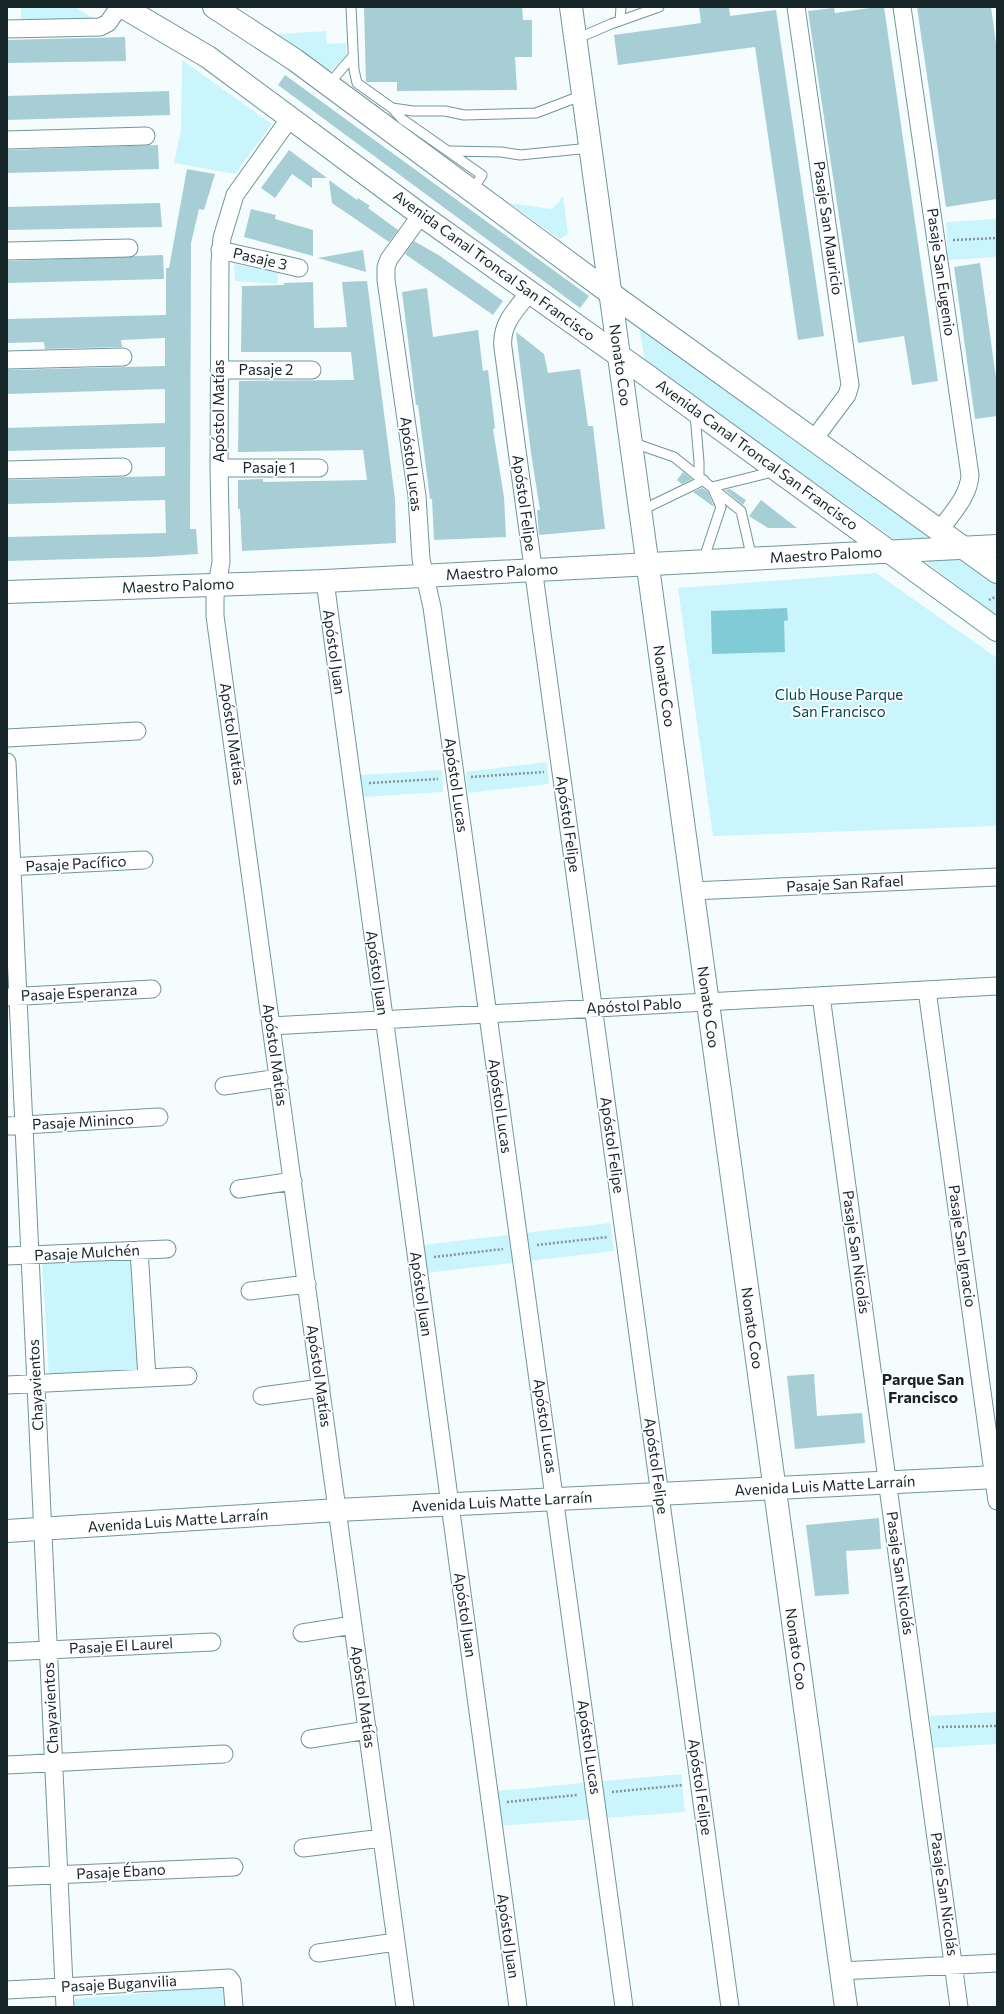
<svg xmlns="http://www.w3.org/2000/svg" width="1004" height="2014" viewBox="0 0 1004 2014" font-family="Commissioner,sans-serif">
	<rect width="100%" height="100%" fill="#f4fcfd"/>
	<path fill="#cbf5fc" d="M21 7H75L96 20 21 22Z
		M326 31 327 44 346 43V56L329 73 278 34Z
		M182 60 272 124 235 174 174 163 181 130Z
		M563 195 568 234 560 239 509 203 551 209 558 203Z
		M997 219V257L948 260 946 222Z
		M234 264 278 273 277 284 235 281Z
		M639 326 997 585V617L930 565 645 361Z
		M876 573 997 658V826L713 836 678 588Z
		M547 762 549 784 468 793 466 772Z
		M442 770 443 792 362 797 360 775Z
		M610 1223 614 1251 426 1273 422 1245Z
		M135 1257 142 1370 49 1376 42 1262Z
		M997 1712V1744L933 1748 930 1716Z
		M681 1774 685 1812 498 1826 496 1791Z
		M227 1986 228 2007H75V1999Z"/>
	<path fill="#81cbd6" d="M787 608 788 620 784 621 785 652 712 654 711 611Z"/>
	<path fill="#a6ced4" d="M364 7H522L523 20H532V57H515L517 90 397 91V82H366Z
		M699 7H729L730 16 776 10 824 336 798 340 755 47 618 65 614 35 701 23Z
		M877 7H884L938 381 912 385 904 336 858 343 808 11 834 8 835 13Z
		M917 7H991L997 51V199L946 207Z
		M125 37 126 61 7 63V40Z
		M285 75 589 296 580 308 278 85Z
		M169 91 170 115 7 120V96Z
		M158 145 159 169 7 173V150Z
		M289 150 327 178H312V188L292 174 275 198 261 188Z
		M187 169 215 174 204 210 199 209 191 243 190 529H196L198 554 151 557 7 561V537L166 533 165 500 8 504 7 480 165 476V447L7 451V428L165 423V389L7 394V370L165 366V338L121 340 122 347 45 349 44 342 7 343V319L166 315V268H169Z
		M329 180 357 200 358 198 370 206 368 208 398 230 389 242 332 203Z
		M160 203 162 227 7 230V207Z
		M251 209 276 215 275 219 313 230V256L244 237Z
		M414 241 440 256 503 301 493 315 405 254Z
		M363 250 366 272 318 258Z
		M163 255 164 279 7 283V261Z
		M980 263 997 385V416L975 419 954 267Z
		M367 281 395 499 396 543 242 551 240 509H238V480L263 479V482L367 480 363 450 238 452 239 381 354 380 351 352H241L242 286 284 285V283L313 282 314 328 347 327 342 282Z
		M427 288 433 337 478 330 483 371 488 370 495 428 493 429 504 497 506 537 434 540 432 499H430L418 405H416L402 292Z
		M516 332 544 354 548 373 580 369 588 426H593L605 529 539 535 537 510H540L531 453Z
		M683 472 692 479 682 484 677 480Z
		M702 488 708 492 714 507 693 492Z
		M730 489 746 500 743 505 725 490Z
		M761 500 797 528H768L749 516Z
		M814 1374 817 1416 862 1413 865 1443 795 1449 787 1376Z
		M879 1518 881 1549 846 1551 849 1594 815 1596 806 1525Z"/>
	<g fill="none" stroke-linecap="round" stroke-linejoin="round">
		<defs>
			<path id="service" d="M351 7 354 70 357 83 392 108 402 119 482 175 472 191
				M620 21 621 7
				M576 39 611 24 659 7
				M328 85 353 56
				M392 108 413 111H445L464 115 536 113 583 95
				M450 151 501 152 520 155 590 148
				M695 414 699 462V476
				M631 442 674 457 741 511 752 559
				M640 511 704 480
				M703 561 721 507 712 487 776 471"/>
			<path id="minor" d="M796 7 850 385 847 395 814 439
				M902 7 970 475C969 496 952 513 940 530
				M7 29 100 27 108 23 119 7
				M290 118 235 195 222 238 220 262 219 468 221 562 215 597V616L405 2007
				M7 140 146 136
				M421 215 389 259 386 267V280L417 496 421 559 432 607 624 2007
				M220 250 299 268
				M7 251 129 248
				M530 292C516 309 500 325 503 348L730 2007
				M7 360 123 357
				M219 370H312
				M219 468H319
				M7 470 123 467
				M325 581 518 2007
				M7 738 137 731
				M7 762 65 2007
				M7 867 144 860
				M692 891 997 877
				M927 990 997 1501
				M821 996 959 2007
				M7 997 152 989
				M271 1026 997 986
				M224 1086 279 1078
				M7 1126 159 1117
				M239 1189 293 1181
				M139 1250 147 1378
				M7 1256 167 1249
				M250 1291 307 1284
				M7 1385 188 1376
				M262 1396 321 1388
				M302 1633 353 1625
				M7 1652 212 1642
				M310 1739 368 1730
				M7 1765 224 1754
				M303 1848 382 1838
				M7 1877 234 1867
				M318 1953 396 1942
				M841 1971 997 1963
				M7 1990 229 1978 232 1982 234 2007"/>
			<path id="tertiary" d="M123 7 208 57 421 215 645 374 997 630
				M214 7 295 60 610 293 997 572
				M7 592 325 581 997 546
				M7 1531 338 1510 997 1477"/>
			<path id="secondary" d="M571 7 846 2007"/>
		</defs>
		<use href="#service" stroke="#70969c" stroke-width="11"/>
		<use href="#minor" stroke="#70969c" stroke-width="19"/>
		<use href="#tertiary" stroke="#70969c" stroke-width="24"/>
		<use href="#secondary" stroke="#70969c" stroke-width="24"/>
		<path stroke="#869294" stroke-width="2.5" stroke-dasharray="2 2" stroke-linecap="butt" d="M953 240 997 238
			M989 600 997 596
			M471 777 544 772
			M369 783 438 779
			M537 1245 608 1237
			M434 1257 503 1249
			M938 1727 997 1726
			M612 1792 683 1785
			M507 1802 577 1795"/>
		<use href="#service" stroke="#fff" stroke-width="9"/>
		<use href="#minor" stroke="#fff" stroke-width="17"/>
		<use href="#tertiary" stroke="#fff" stroke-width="22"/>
		<use href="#secondary" stroke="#fff" stroke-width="22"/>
	</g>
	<g text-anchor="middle" stroke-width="3.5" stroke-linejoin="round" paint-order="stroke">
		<g font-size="15" fill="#172629" stroke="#fff">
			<text transform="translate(828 228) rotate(82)" y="5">Pasaje San Mauricio</text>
			<text transform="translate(260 259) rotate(13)" y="5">Pasaje 3</text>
			<text transform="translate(494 266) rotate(36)" y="5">Avenida Canal Troncal San Francisco</text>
			<text transform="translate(941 272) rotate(82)" y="5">Pasaje San Eugenio</text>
			<text transform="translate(620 365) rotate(82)" y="5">Nonato Coo</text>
			<text x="266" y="375">Pasaje 2</text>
			<text transform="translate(219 411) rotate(-90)" y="5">Apóstol Matías</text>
			<text transform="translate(757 455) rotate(36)" y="5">Avenida Canal Troncal San Francisco</text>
			<text transform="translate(411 464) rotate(83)" y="5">Apóstol Lucas</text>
			<text x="269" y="473">Pasaje 1</text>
			<text transform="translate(524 503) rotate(82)" y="5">Apóstol Felipe</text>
			<text transform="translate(826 555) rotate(-3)" y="5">Maestro Palomo</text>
			<text transform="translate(502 572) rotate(-3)" y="5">Maestro Palomo</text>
			<text transform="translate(178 586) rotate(-2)" y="5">Maestro Palomo</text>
			<text transform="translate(334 652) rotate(82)" y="5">Apóstol Juan</text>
			<text transform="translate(664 686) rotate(82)" y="5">Nonato Coo</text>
			<text transform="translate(232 734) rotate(82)" y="5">Apóstol Matías</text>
			<text transform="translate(456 785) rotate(82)" y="5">Apóstol Lucas</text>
			<text transform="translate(568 824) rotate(82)" y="5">Apóstol Felipe</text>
			<text transform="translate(76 864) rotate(-3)" y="5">Pasaje Pacífico</text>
			<text transform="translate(845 884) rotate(-3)" y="5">Pasaje San Rafael</text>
			<text transform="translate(377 973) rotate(82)" y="5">Apóstol Juan</text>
			<text transform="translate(79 993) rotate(-3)" y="5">Pasaje Esperanza</text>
			<text transform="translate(634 1006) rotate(-3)" y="5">Apóstol Pablo</text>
			<text transform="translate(708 1007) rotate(82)" y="5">Nonato Coo</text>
			<text transform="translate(275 1055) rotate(82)" y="5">Apóstol Matías</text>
			<text transform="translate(500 1106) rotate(82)" y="5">Apóstol Lucas</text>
			<text transform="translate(83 1122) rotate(-3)" y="5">Pasaje Mininco</text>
			<text transform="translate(612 1145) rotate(82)" y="5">Apóstol Felipe</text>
			<text transform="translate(962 1246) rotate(82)" y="5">Pasaje San Ignacio</text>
			<text transform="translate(856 1252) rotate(82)" y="5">Pasaje San Nicolás</text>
			<text transform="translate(87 1253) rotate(-3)" y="5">Pasaje Mulchén</text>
			<text transform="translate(421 1294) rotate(82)" y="5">Apóstol Juan</text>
			<text transform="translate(752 1328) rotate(82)" y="5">Nonato Coo</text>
			<text transform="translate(319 1376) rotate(82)" y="5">Apóstol Matías</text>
			<text transform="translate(36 1385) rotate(-93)" y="5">Chayavientos</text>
			<text transform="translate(545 1426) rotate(82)" y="5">Apóstol Lucas</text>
			<text transform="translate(656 1466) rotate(82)" y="5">Apóstol Felipe</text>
			<text transform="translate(825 1486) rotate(-3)" y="5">Avenida Luis Matte Larraín</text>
			<text transform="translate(502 1502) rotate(-3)" y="5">Avenida Luis Matte Larraín</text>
			<text transform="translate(178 1521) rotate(-4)" y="5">Avenida Luis Matte Larraín</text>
			<text transform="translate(900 1573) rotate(82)" y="5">Pasaje San Nicolás</text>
			<text transform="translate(465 1615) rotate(82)" y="5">Apóstol Juan</text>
			<text transform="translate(121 1646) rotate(-3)" y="5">Pasaje El Laurel</text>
			<text transform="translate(796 1649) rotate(82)" y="5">Nonato Coo</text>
			<text transform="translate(363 1697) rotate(82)" y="5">Apóstol Matías</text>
			<text transform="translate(51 1708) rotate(-93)" y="5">Chayavientos</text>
			<text transform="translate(589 1747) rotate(82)" y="5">Apóstol Lucas</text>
			<text transform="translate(700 1787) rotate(82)" y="5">Apóstol Felipe</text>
			<text transform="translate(121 1872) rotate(-3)" y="5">Pasaje Ébano</text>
			<text transform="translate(944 1894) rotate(82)" y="5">Pasaje San Nicolás</text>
			<text transform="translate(508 1936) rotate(82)" y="5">Apóstol Juan</text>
			<text transform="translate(119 1984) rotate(-3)" y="5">Pasaje Buganvilia</text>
		</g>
		<g font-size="15" fill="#014952" stroke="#fff">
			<text x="839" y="700">Club House Parque<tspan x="839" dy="17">San Francisco</tspan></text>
		</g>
		<g font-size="16" font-weight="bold" fill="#172629" stroke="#fff">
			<text x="923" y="1385">Parque San<tspan x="923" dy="18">Francisco</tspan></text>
		</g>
	</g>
	<rect width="1004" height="2014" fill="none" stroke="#172629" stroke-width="16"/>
</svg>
